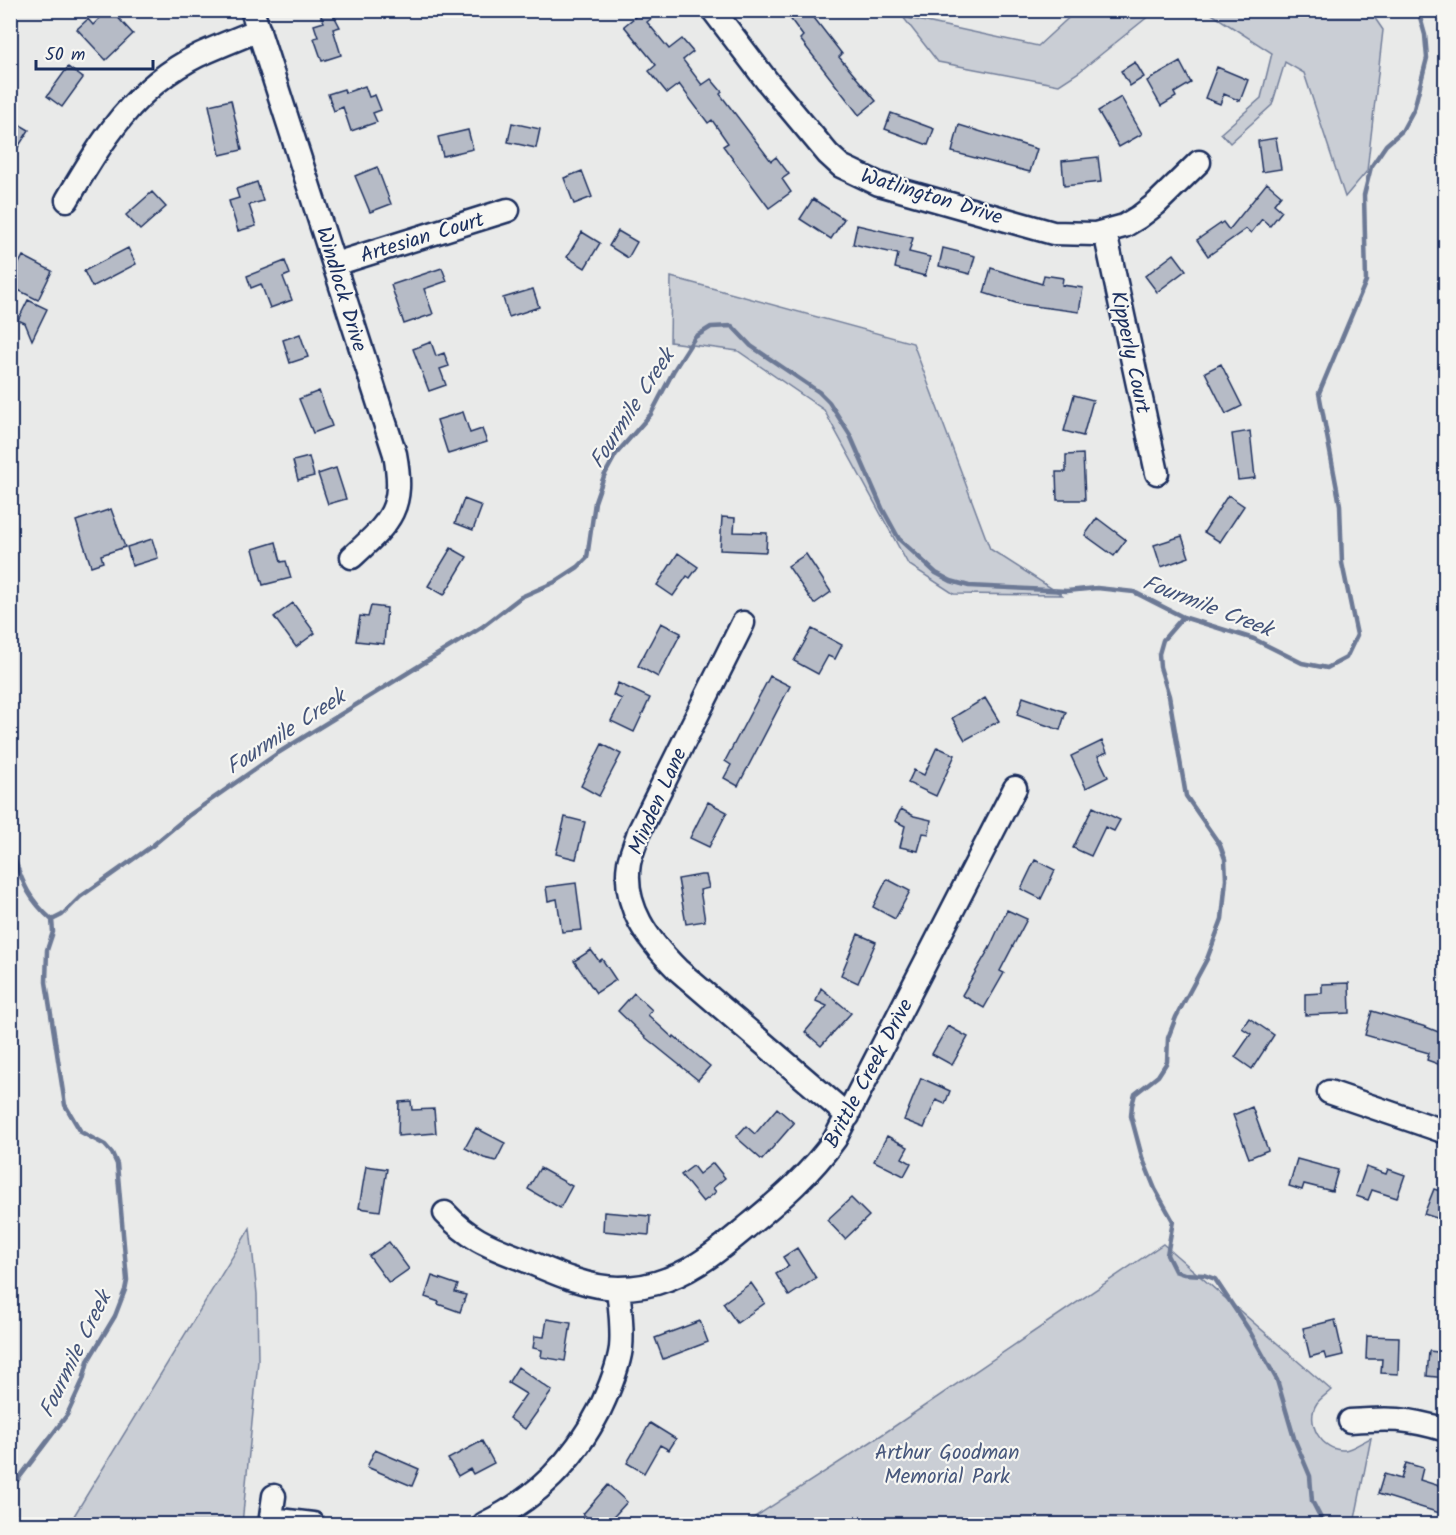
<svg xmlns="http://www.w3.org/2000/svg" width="1456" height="1535" viewBox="0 0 1456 1535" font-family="Kalam,sans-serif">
	<rect width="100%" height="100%" fill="#e9eae9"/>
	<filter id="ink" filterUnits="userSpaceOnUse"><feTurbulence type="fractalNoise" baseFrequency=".0167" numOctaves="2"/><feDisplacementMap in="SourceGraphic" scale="12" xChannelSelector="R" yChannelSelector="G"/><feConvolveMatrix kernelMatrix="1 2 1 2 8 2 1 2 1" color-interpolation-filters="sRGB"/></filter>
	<g filter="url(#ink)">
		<path fill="#caced5" stroke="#727e9a" stroke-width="1.5" d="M1077 10 1155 11 1079 72 1059 85 938 62 903 17 1038 46Z
			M1207 11H1370L1383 30 1367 171 1345 197 1304 73 1285 62 1272 105 1230 143 1221 133 1261 98 1272 53Z
			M671 277 913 343 990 549 1062 595 954 594 908 564 824 410 738 351 670 342Z
			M250 1228 257 1294 258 1361 242 1524H69Z
			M1163 1244 1331 1390C1327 1394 1321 1398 1317 1403 1304 1422 1322 1452 1345 1450 1353 1449 1363 1441 1371 1438L1354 1524H744L883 1434Z"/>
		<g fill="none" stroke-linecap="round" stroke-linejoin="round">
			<path stroke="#6c7995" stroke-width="4.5" d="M1183 617 1163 640 1159 654 1160 667 1169 696 1186 796 1220 845 1225 859 1226 879 1222 919 1207 959 1176 1017 1168 1038 1167 1062 1158 1076 1135 1094 1132 1105 1131 1116 1142 1157 1155 1189 1173 1221 1167 1255 1175 1271 1184 1274 1204 1275 1215 1279 1249 1330 1277 1380 1294 1438 1310 1476 1312 1501 1324 1524
				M10 847C22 879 25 896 52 920
				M52 920 62 915 80 897 152 846 188 816 278 753 482 627 521 597 555 582 578 567 587 558 595 502 604 476 616 454 651 414 674 370 695 337 711 327 732 326 751 346 819 392 829 402 850 435 882 508 899 539 936 573 951 581 969 586 1067 591 1097 588 1134 592 1183 617 1254 639 1302 663 1327 668 1346 658 1357 635 1342 563 1340 505 1319 393 1366 281 1364 195 1371 167 1386 145 1402 131 1414 109 1427 58 1425 35 1418 10
				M10 1490 67 1415 83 1380 88 1361 115 1316 125 1290 127 1280 117 1164 112 1153 105 1145 81 1132 65 1105 46 982 47 950 53 932 52 920"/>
		</g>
		<path fill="#b6bbc6" stroke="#1b2f5e" stroke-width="1.5" d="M108 10H111L133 34 106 60 77 29 88 19 93 25Z
			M318 10H331L340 27 333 29 341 55 322 61 314 38 318 37 314 25 324 22Z
			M630 10H661L647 22 669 49 682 39 693 52 683 60 702 85 711 79 722 92 720 94 771 161 776 157 789 174 782 179 791 192 769 208 723 146 728 143 712 120 708 123 679 84 667 93 649 71 656 65 624 26 635 17Z
			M784 10H808L842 54 839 57 876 101 859 115 800 39 803 36Z
			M1135 62 1144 77 1130 86 1121 71Z
			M1180 62 1191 83 1174 93 1176 97 1161 106 1147 81Z
			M68 67 83 78 62 107 47 96Z
			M1217 67 1248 80 1240 101 1224 94 1220 104 1205 98Z
			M365 86 369 97 375 95 381 110 373 113 377 122 351 131 343 107 334 111 328 94 344 89 345 93Z
			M1121 97 1142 134 1119 147 1098 111Z
			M231 100 242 150 220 155 209 105Z
			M891 113 934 129 928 145 885 129Z
			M10 119 29 130 10 160Z
			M512 123 540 129 536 148 508 142Z
			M959 125 1037 149 1030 172 952 152Z
			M468 130 473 149 443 156 438 137Z
			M1276 138 1281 169 1262 172 1258 141Z
			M1098 157 1101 182 1064 186 1062 161Z
			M377 167 391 204 370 212 355 176Z
			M582 171 592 197 574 204 564 178Z
			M257 182 263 201 249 205 256 226 238 231 229 201 239 198 236 189Z
			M1267 183 1281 195 1274 204 1282 211 1270 226 1262 219 1251 233 1246 229 1208 256 1197 240 1223 222 1229 230Z
			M152 192 166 207 140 230 126 215Z
			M813 199 844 219 831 239 800 219Z
			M857 225 913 238 909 252 930 257 925 276 895 268 898 254 853 244Z
			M618 231 637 242 628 258 609 246Z
			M582 232 600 243 585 268 567 257Z
			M128 248 136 264 92 287 84 271Z
			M943 248 975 256 970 274 939 266Z
			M1174 254 1186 270 1157 292 1145 276Z
			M23 256 52 271 38 300 10 286V280Z
			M285 261 290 274 283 277 292 300 270 308 261 284 251 288 247 276Z
			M442 268 447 281 424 289 433 314 404 324 391 285Z
			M991 268 1042 284 1044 275 1063 278 1062 285 1083 288 1079 312 1019 304 984 293Z
			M533 289 539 307 509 317 503 298Z
			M28 300 47 309 32 340 25 323 18 320Z
			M300 334 308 357 290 363 283 340Z
			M431 342 436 356 444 353 449 366 440 369 446 385 429 391 413 349Z
			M1221 364 1242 406 1226 414 1205 372Z
			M319 391 332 426 313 433 299 399Z
			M1074 395 1093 400 1083 436 1064 431Z
			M463 412 470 433 482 429 487 442 448 454 437 420Z
			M1250 431 1255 478 1238 480 1232 434Z
			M1083 454 1085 500H1057L1056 472H1066V455Z
			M309 457 314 476 298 480 293 461Z
			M336 468 346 499 328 504 318 474Z
			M1228 495 1244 506 1220 542 1204 532Z
			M464 499 482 506 473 530 455 523Z
			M111 509 125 547 101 555 103 562 91 566 76 521Z
			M722 517 735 518 734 532 767 533 766 552 720 550Z
			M1097 518 1126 540 1114 556 1085 535Z
			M1182 536 1189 557 1161 567 1154 545Z
			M152 539 158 558 132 566 127 547Z
			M276 542 281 562 286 561 291 578 263 585 253 549Z
			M451 548 467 557 444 595 428 586Z
			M678 553 698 567 690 578 687 576 673 596 657 585Z
			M806 554 831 592 814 604 788 566Z
			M293 603 315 633 296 647 274 617Z
			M371 606 387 608 384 644 356 641 360 616 368 617Z
			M661 623 681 633 658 677 638 666Z
			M812 629 842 645 835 659 828 656 818 674 794 661Z
			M770 676 790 686 738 786 724 778 731 765 725 761Z
			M618 683 650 698 634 732 611 721 622 699 613 695Z
			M1023 697 1066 712 1060 730 1017 715Z
			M985 698 999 721 965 740 952 718Z
			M1102 741 1107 752 1098 756 1108 777 1086 788 1071 756Z
			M602 744 621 754 599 796 581 786Z
			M937 747 955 755 936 796 908 783 914 770 924 775Z
			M708 802 727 812 709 847 690 838Z
			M1093 807 1120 820 1114 831 1105 827 1091 856 1073 848Z
			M901 809 914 816 931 820 929 834 923 833 918 851 900 847 905 826 895 821Z
			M565 817 585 822 576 859 556 854Z
			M1035 860 1055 870 1041 899 1021 889Z
			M701 875H706L709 888 700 890 705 921 686 924 678 879Z
			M887 879 910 891 895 919 873 907Z
			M576 883 582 930 562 932 557 899 548 901 546 887Z
			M1007 910 1027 919 1000 971 1004 973 984 1008 962 995 989 949Z
			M858 934 876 942 858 983 841 975Z
			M591 950 599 961 602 959 616 980 596 993 574 961Z
			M1349 983 1350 1013 1305 1015V994L1322 993V984Z
			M821 988 851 1013 821 1046 805 1032 827 1006 816 1001Z
			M634 993 652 1010 648 1015 673 1038 674 1036 710 1066 698 1080 646 1038 618 1011Z
			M1372 1011 1426 1027 1446 1035V1067L1427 1060 1429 1053 1365 1035Z
			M1249 1018 1274 1035 1252 1069 1235 1057 1251 1034 1242 1028Z
			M948 1026 968 1037 952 1065 932 1054Z
			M921 1078 950 1091 945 1104 936 1100 924 1128 904 1120Z
			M411 1101 412 1110 434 1109 436 1133 398 1136 399 1102Z
			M1252 1107 1268 1150 1249 1158 1233 1115Z
			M777 1108 794 1123 762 1160 736 1137 746 1126 755 1134Z
			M476 1128 505 1143 496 1161 484 1158 465 1148Z
			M887 1136 908 1147 902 1158 911 1163 904 1176 874 1161Z
			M1297 1159 1338 1170 1332 1191 1304 1184 1302 1190 1289 1186Z
			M713 1163 725 1178 713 1188 716 1192 703 1202 681 1175 693 1166 699 1174Z
			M366 1166 387 1169 380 1211 359 1208Z
			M1366 1167 1386 1174 1388 1169 1405 1175 1397 1198 1372 1190 1368 1200 1356 1196Z
			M540 1168 572 1186 560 1208 528 1189Z
			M1434 1189 1446 1193V1221L1424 1214Z
			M851 1198 869 1216 845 1239 827 1220Z
			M604 1212 650 1216 649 1235 603 1231Z
			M389 1242 409 1269 389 1283 369 1256Z
			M797 1248 816 1278 789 1296 776 1274 789 1266 783 1257Z
			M432 1276 458 1285 455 1292 466 1295 460 1312 438 1304 439 1302 425 1297Z
			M751 1283 765 1303 737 1323 723 1303Z
			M547 1319 571 1323 565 1361 541 1357 542 1350 533 1348 535 1336 544 1337Z
			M1335 1320 1343 1355 1326 1359 1324 1353 1310 1357 1303 1328Z
			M700 1321 708 1342 663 1359 655 1338Z
			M1367 1336 1399 1337 1398 1374 1381 1373 1382 1359H1366Z
			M1429 1351 1446 1353V1378L1427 1376Z
			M518 1367 552 1391 525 1429 509 1418 526 1394 508 1383Z
			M650 1423 676 1439 669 1450 660 1445 644 1473 627 1463Z
			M482 1441 494 1463 473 1474 470 1469 458 1476 448 1459Z
			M375 1450 419 1469 412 1486 367 1467Z
			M1406 1463 1423 1468 1420 1480 1446 1488V1515L1378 1494 1384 1474 1401 1479Z
			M608 1485 627 1502 607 1524H595L583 1514Z"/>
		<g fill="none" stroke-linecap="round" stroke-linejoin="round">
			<defs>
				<path id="minor" d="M252 10 395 454C405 509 391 521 352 557
					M713 10 767 81 828 154 841 166 879 184 1053 233 1095 234 1124 226 1139 217 1156 204 1199 162
					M67 200C103 139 134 87 199 55 219 46 239 38 259 30
					M1105 232 1157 473
					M335 264 508 210
					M743 623 639 832C636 842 631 853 629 863 622 907 649 941 678 970L848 1116
					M1329 1092 1446 1132
					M445 1213C471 1241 492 1247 527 1261 555 1273 588 1288 619 1288 635 1288 653 1285 668 1279 698 1268 724 1246 748 1226 781 1199 811 1173 835 1139L1015 788
					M1350 1421C1389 1418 1407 1418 1446 1430
					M271 1519 313 1524
					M270 1524 274 1496
					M484 1524C537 1498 573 1462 600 1409 609 1390 618 1369 621 1348 623 1328 620 1308 618 1288"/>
			</defs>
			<use href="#minor" stroke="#1b2f5e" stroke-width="27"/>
			<use href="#minor" stroke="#f6f6f2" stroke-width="22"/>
		</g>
	</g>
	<g text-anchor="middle" stroke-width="4.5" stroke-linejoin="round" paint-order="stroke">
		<g font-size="21" fill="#1b2f5e" stroke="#f6f6f2">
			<text transform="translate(932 196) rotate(17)" y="7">Watlington Drive</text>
			<text transform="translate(422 237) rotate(-17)" y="7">Artesian Court</text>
			<text transform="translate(342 289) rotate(73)" y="7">Windlock Drive</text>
			<text transform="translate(1131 352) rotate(78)" y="7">Kipperly Court</text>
			<text transform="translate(657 801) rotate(-66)" y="7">Minden Lane</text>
			<text transform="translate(868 1073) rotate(-62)" y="7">Brittle Creek Drive</text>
		</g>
		<g font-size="21" fill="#47577c" stroke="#f6f6f2">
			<text x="947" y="1459">Arthur Goodman<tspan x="947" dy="24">Memorial Park</tspan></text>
		</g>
		<g font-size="22" font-style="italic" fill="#44547a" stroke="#f6f6f2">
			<text transform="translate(631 408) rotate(-57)" y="8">Fourmile Creek</text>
			<text transform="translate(1208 605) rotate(21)" y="8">Fourmile Creek</text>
			<text transform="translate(285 731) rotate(-33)" y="8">Fourmile Creek</text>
			<text transform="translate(74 1354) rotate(-64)" y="8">Fourmile Creek</text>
		</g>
	</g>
	<rect width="1456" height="1535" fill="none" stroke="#f6f6f2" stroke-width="36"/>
	<rect x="18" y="18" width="1420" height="1499" fill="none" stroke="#1b2f5e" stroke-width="2" filter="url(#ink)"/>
	<path d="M36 60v9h117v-9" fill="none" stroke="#1b2f5e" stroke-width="3"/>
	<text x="45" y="60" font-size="18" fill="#1b2f5e" stroke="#f6f6f2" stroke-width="4.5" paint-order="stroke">50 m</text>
</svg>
